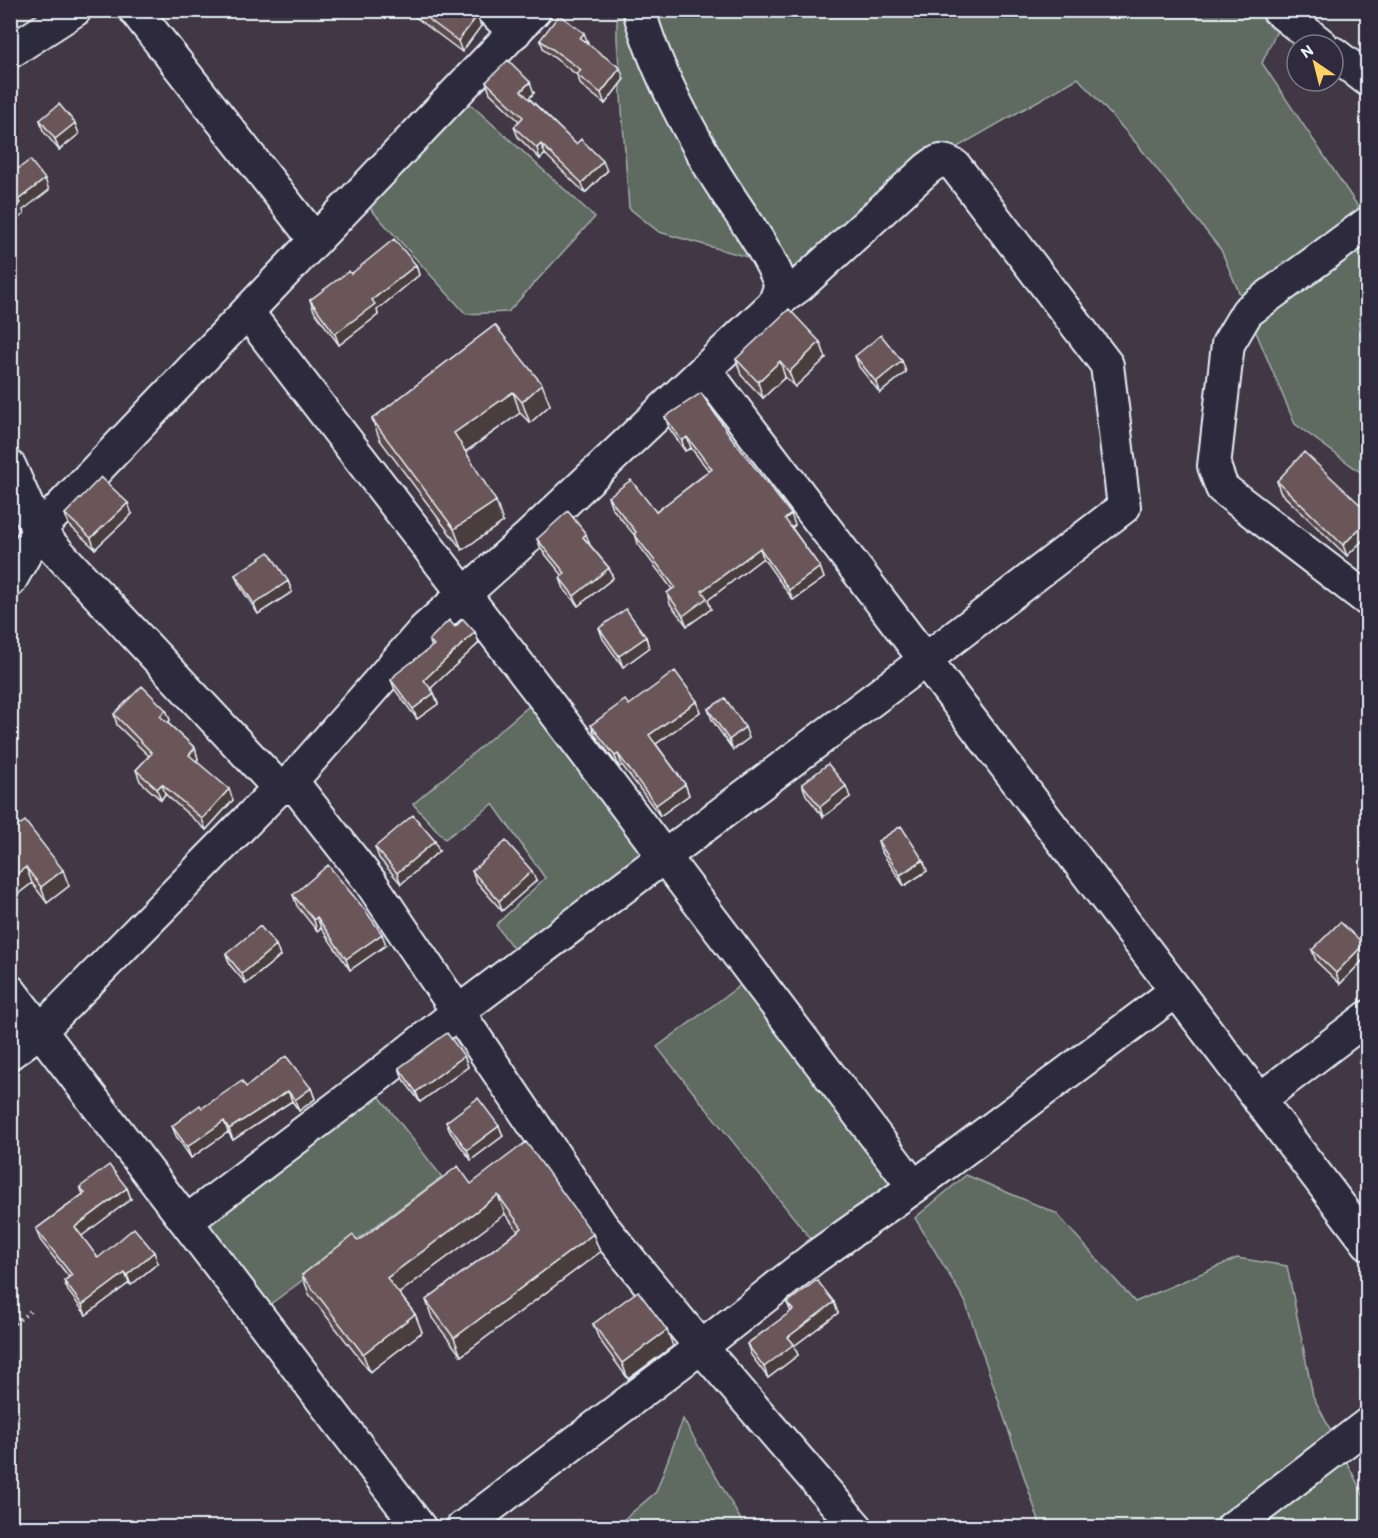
<svg xmlns="http://www.w3.org/2000/svg" width="1378" height="1538" viewBox="0 0 1378 1538" font-family="Itim,sans-serif">
	<rect width="100%" height="100%" fill="#413745"/>
	<filter id="ink" filterUnits="userSpaceOnUse"><feTurbulence type="fractalNoise" baseFrequency=".0167" numOctaves="2"/><feDisplacementMap in="SourceGraphic" scale="12" xChannelSelector="R" yChannelSelector="G"/><feConvolveMatrix kernelMatrix="1 2 1 2 8 2 1 2 1" color-interpolation-filters="sRGB"/></filter>
	<g filter="url(#ink)">
		<path fill="#5e6b60" stroke="#a3aeac" stroke-width="1.5" d="M617 11H1286L1262 63 1367 220V477L1295 424 1221 250 1137 144 1078 78 938 158 781 285 772 264 659 232 629 208 617 39Z
			M457 92 595 217 508 312 466 314 358 195Z
			M542 695 664 856 523 962 496 925 545 878 493 804 445 839 413 804Z
			M754 975 914 1187 822 1253 657 1047Z
			M369 1083 442 1177 257 1314 192 1217Z
			M966 1175 1056 1213 1135 1302 1237 1258 1287 1266 1313 1396 1367 1502V1527H1041L965 1301 915 1218Z
			M683 1419 745 1527H615L656 1492Z"/>
		<g fill="none" stroke-linecap="round" stroke-linejoin="round">
			<defs>
				<path id="minor" d="M135 10 315 240
					M492 10 515 32
					M639 10C653 63 683 119 710 166 733 206 764 242 781 285L774 304 527 538 424 630 296 776 297 788 371 883 602 1226 701 1347 857 1528
					M1278 10 1322 45
					M10 52 75 10
					M1333 53 1368 80
					M1368 223 1247 312 1228 344 1214 466 1222 488 1368 600
					M247 312 542 695 914 1187
					M705 370 1368 1243
					M10 467 38 531 279 788
					M10 581 38 531 535 10
					M10 991 420 1528
					M10 1053 41 1030 279 788H297
					M1259 1100 1368 1017
					M187 1221 369 1083 458 1012 925 660 1124 507 1107 365 955 166C942 158 939 160 927 169L799 286 774 304
					M462 1528 709 1341 815 1257 914 1187 1176 991
					M1232 1528 1368 1424"/>
			</defs>
			<use href="#minor" stroke="#e8f1f8" stroke-width="36"/>
			<path stroke="#e8f1f8" stroke-width="4" stroke-dasharray="1.5 4.5" stroke-linecap="butt" d="M10 1327 33 1309"/>
			<use href="#minor" stroke="#2f2a3d" stroke-width="32"/>
		</g>
		<path fill="#5b4a4c" stroke="#e8f1f8" stroke-width="1.5" d="M406 10H470L481 26 462 52Z
			M540 40 587 44 624 79 605 104 581 85 577 75 544 50Z
			M486 82 534 93 529 98 576 144 607 171 585 193 545 154 540 159 518 137 514 127 519 121 490 93Z
			M40 120 79 134 59 150 43 131Z
			M416 265 419 275 377 310 378 315 339 345 314 311 310 300 351 274Z
			M495 325 550 405 530 423 520 413 466 452 503 522 462 550 380 440 372 419Z
			M820 342 826 358 795 387 785 377 763 398 741 375 736 359Z
			M855 356 902 361 906 372 880 393 859 367Z
			M665 417 731 437 795 525 792 528 820 567 824 578 793 600 763 558 708 600 711 609 687 626 670 604 667 593 672 589 638 544 636 537 612 508 608 497 656 512 709 471 691 448 685 451 669 428Z
			M1277 481 1368 512V535L1347 556 1280 492Z
			M65 514H132L95 549 69 525Z
			M537 539 590 545 609 568 613 578 578 606 564 589 560 578 563 576 541 549Z
			M235 575 288 581 292 592 258 614 239 585Z
			M455 627 475 632 479 643 431 688 434 693 438 704 417 719 395 690 391 680 432 647 429 640Z
			M599 628 646 637 649 648 623 667 603 639Z
			M697 701 700 712 656 744 685 784 689 795 660 816 622 765 619 767 595 735 591 725 629 705Z
			M708 709 749 738 733 750 712 720Z
			M166 710 170 720 168 723 195 748 198 759 196 761 233 800 206 830 165 794 161 800 140 781 136 770 149 756 117 725 114 714Z
			M802 784 850 797 823 817 806 795Z
			M10 832 69 886 47 903 32 883 10 900Z
			M878 841 923 860 927 871 904 886 881 851Z
			M375 847 439 851 401 884 379 858Z
			M472 871 536 881 502 911 476 881Z
			M293 895 386 945 350 970 321 928 317 931 297 906Z
			M1364 944 1368 955 1340 984 1316 961 1312 950Z
			M276 945 280 956 246 984 230 965 226 954Z
			M464 1056 468 1067 420 1102 403 1079 399 1068Z
			M246 1087 311 1088 315 1099 299 1111 292 1101 233 1140 228 1132 191 1158 176 1136 172 1126 202 1108Z
			M446 1122 499 1126 503 1136 471 1160 450 1132Z
			M471 1184 593 1234 600 1252 461 1356 432 1318 426 1300 518 1231 505 1214 399 1293 415 1314 422 1332 370 1372 309 1294 302 1275 358 1241Z
			M80 1187 127 1188 131 1199 81 1236 98 1258 158 1263 131 1285 129 1283 86 1315 68 1291 64 1281 69 1277 40 1240 36 1229 83 1194Z
			M787 1303 838 1313 794 1346 798 1355 768 1378 751 1355 747 1344 791 1312Z
			M593 1324 673 1346 628 1379 599 1339Z"/>
		<path fill="#4a3c3e" stroke="#e8f1f8" stroke-width="1.5" d="M477 16 481 26 462 52 458 41Z
			M584 33 588 43 580 38Z
			M620 68 624 79 605 104 601 93Z
			M530 82 534 93 525 102 521 91Z
			M75 123 79 134 59 150 55 139Z
			M541 144 545 154 540 159 537 148Z
			M603 161 607 171 585 193 582 183Z
			M45 179 49 190 23 210 24 214 10 225V211L18 200Z
			M416 265 419 275 377 310 378 315 339 345 335 334 372 300Z
			M820 342 826 358 795 387 789 372Z
			M780 361 785 377 763 398 758 382Z
			M902 361 906 372 880 393 876 382Z
			M542 384 550 405 530 423 522 402Z
			M513 392 520 413 462 454 454 433Z
			M687 437 691 448 685 451 682 441Z
			M496 501 503 522 462 550 454 529Z
			M128 503 132 514 95 549 91 538Z
			M791 514 795 525 789 530 785 519Z
			M1368 520V535L1347 556 1343 545Z
			M586 534 590 545 583 537Z
			M760 548 763 558 708 600 711 609 687 626 683 616 702 591Z
			M820 567 824 578 793 600 789 590Z
			M609 568 613 578 578 606 574 596Z
			M288 581 292 592 258 614 254 604Z
			M475 632 479 643 428 691 424 680Z
			M646 637 649 648 623 667 619 656Z
			M434 693 438 704 417 719 413 709Z
			M697 701 700 712 653 746 649 735Z
			M166 710 170 720 164 727 160 716Z
			M745 727 749 738 733 750 729 740Z
			M195 748 198 759 193 765 189 755Z
			M618 754 622 765 619 767 615 756Z
			M162 784 165 794 161 800 157 789Z
			M685 784 689 795 660 816 656 805Z
			M846 786 850 797 823 817 820 807Z
			M229 789 233 800 206 830 202 819Z
			M435 841 439 851 401 884 397 873Z
			M923 860 927 871 904 886 900 875Z
			M26 867 32 883 10 900V879Z
			M63 870 69 886 47 903 41 887Z
			M532 871 536 881 502 911 499 901Z
			M317 917 321 928 317 931 314 920Z
			M382 934 386 945 350 970 346 959Z
			M1364 944 1368 955 1340 984 1336 973Z
			M276 945 280 956 246 984 242 974Z
			M464 1056 468 1067 420 1102 416 1092Z
			M311 1088 315 1099 299 1111 295 1100Z
			M288 1091 292 1101 233 1140 229 1129Z
			M224 1121 228 1132 191 1158 187 1147Z
			M499 1126 503 1136 471 1160 467 1150Z
			M127 1188 131 1199 79 1238 75 1227Z
			M498 1195 505 1214 394 1297 387 1278Z
			M593 1234 600 1252 461 1356 454 1338Z
			M154 1252 158 1263 131 1285 127 1275Z
			M125 1273 129 1283 86 1315 82 1305Z
			M834 1302 838 1313 794 1346 798 1355 768 1378 764 1367 788 1337Z
			M415 1314 422 1332 370 1372 363 1354Z
			M667 1330 673 1346 628 1379 622 1363Z"/>
		<path fill="#6a5658" stroke="#e8f1f8" stroke-width="1.5" d="M416 10H470L477 16 458 41Z
			M559 15 584 33 580 38 620 68 601 93 577 75 581 70 540 40Z
			M508 60 530 82 521 91 576 144 581 139 603 161 582 183 541 144 537 148 514 127 523 117 486 82Z
			M59 104 75 123 55 139 40 120Z
			M30 160 45 179 18 200 20 203 10 211V179L12 178 10 175Z
			M394 239 416 265 372 300 375 304 335 334 310 300 349 271 351 274Z
			M789 309 820 342 789 372 780 361 758 382 736 359Z
			M495 325 542 384 522 402 513 392 454 433 496 501 454 529 372 419Z
			M881 335 902 361 876 382 855 356Z
			M701 393 731 437 791 514 785 519 820 567 789 590 760 548 702 591 707 598 683 616 667 593 675 587 634 534 636 532 608 497 631 480 656 512 712 469 687 437 682 441 665 417Z
			M1304 452 1368 512V520L1343 545 1277 481Z
			M101 477 128 503 91 538 65 514Z
			M568 511 586 534 583 537 609 568 574 596 560 578 565 573 537 539Z
			M269 552 288 581 254 604 235 575Z
			M626 609 646 637 619 656 599 628Z
			M463 619 475 632 424 680 434 693 413 709 391 680 396 674 434 645 429 640 449 620 455 627Z
			M675 671 697 701 649 735 685 784 656 805 618 754 615 756 591 725 625 700 629 705Z
			M142 686 166 710 160 716 195 748 189 755 229 789 202 819 162 784 157 789 136 770 152 753 114 714Z
			M725 698 745 727 729 740 708 709Z
			M828 764 846 786 820 807 802 784Z
			M413 815 435 841 397 873 375 847Z
			M25 821 63 870 41 887 26 867 10 879V832Z
			M901 826 923 860 900 875 878 841Z
			M506 841 532 871 499 901 472 871Z
			M328 865 365 910 382 934 346 959 317 917 314 920 293 895Z
			M1340 922 1364 944 1336 973 1312 950Z
			M260 926 276 945 242 974 226 954Z
			M447 1033 464 1056 416 1092 399 1068Z
			M286 1056 311 1088 295 1100 288 1091 229 1129 224 1121 187 1147 172 1126 200 1105 202 1108 242 1081 246 1087Z
			M478 1098 499 1126 467 1150 446 1122Z
			M526 1142 593 1234 454 1338 426 1300 522 1228 498 1195 387 1278 415 1314 363 1354 302 1275 353 1235 358 1241 458 1166 471 1184Z
			M109 1165 127 1188 75 1227 98 1258 134 1228 154 1252 127 1275 125 1273 82 1305 64 1281 72 1275 36 1229 85 1193 80 1187Z
			M817 1280 834 1302 788 1337 794 1344 764 1367 747 1344 793 1310 787 1303Z
			M638 1291 667 1330 622 1363 593 1324Z"/>
	</g>
	<rect width="1378" height="1538" fill="none" stroke="#2f2a3d" stroke-width="36"/>
	<rect x="18" y="18" width="1342" height="1502" fill="none" stroke="#e8f1f8" stroke-width="2" filter="url(#ink)"/>
	<g transform="translate(1315 63) rotate(325)"><circle r="28" fill="#2f2a3d" stroke="#797a88" stroke-width="1.5"/>
	<path d="M0-4.5L10 22L0 15L-10 22Z" fill="#ffd166"/>
	<text y="-9" font-size="16" font-weight="bold" text-anchor="middle" fill="#e8f1f8">N</text>
	</g>
</svg>
